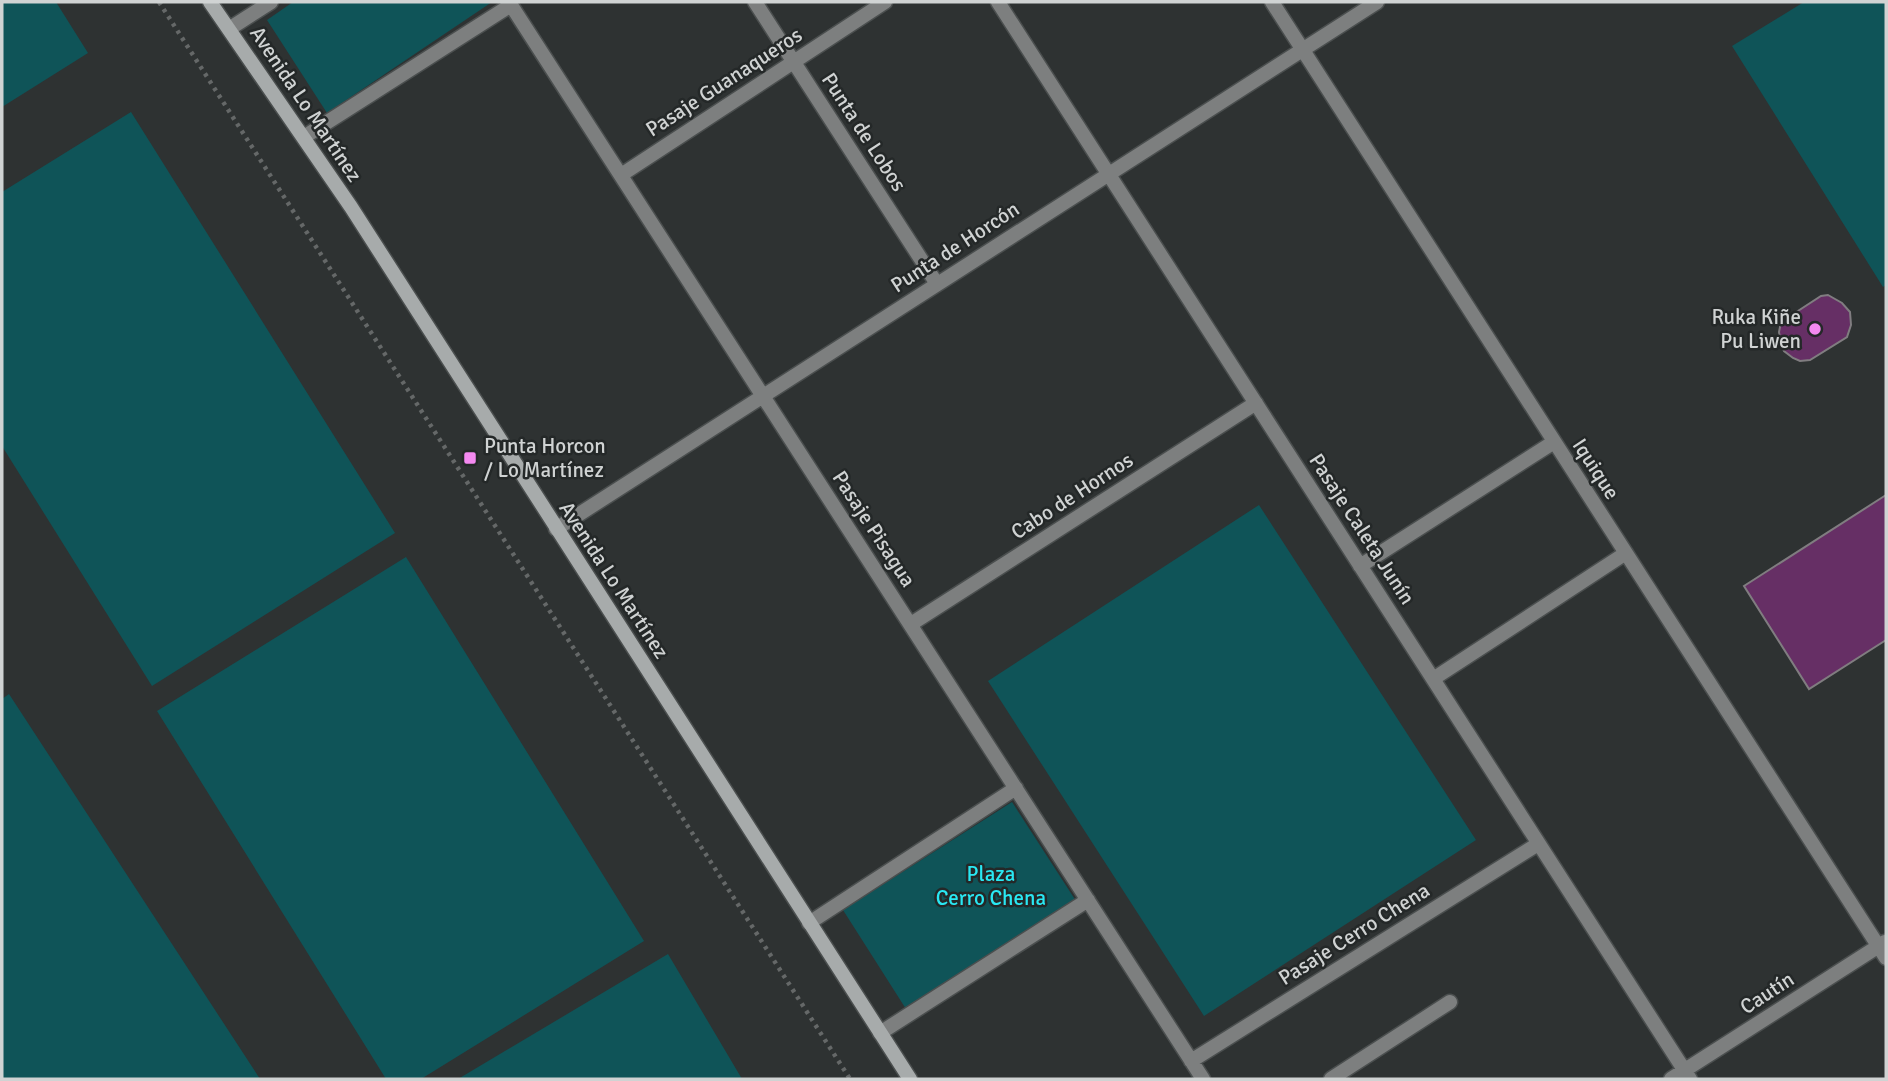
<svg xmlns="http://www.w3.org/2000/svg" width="1888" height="1081" viewBox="0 0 1888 1081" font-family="Signika,sans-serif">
	<rect width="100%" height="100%" fill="#2e3232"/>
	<path fill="#0f5458" d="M2 2H56L88 53 2 107Z
		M293 2H492L327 113 267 20Z
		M1804 2H1886V285L1883 287 1732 46Z
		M131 112 395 533 152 686 2 446V192Z
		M1259 505 1476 840 1204 1016 988 681Z
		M406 557 644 941 421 1079H386L157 711Z
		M9 694 260 1079H2V699Z
		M1012 802 1076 901 906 1009 843 910Z
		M668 954 742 1079H458Z"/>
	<path fill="#662f65" stroke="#807d80" stroke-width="2" d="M1828 295 1842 303 1850 312 1851 325 1847 337 1810 360 1800 361 1793 358 1784 351 1781 344 1779 332 1781 322 1821 296Z
		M1886 495V640L1809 689 1744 586Z"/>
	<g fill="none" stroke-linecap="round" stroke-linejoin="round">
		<defs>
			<path id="street" d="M509 2 1203 1079
				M755 2 937 284
				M998 2 1690 1079
				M1272 2 1886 958
				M229 29 271 2
				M304 137 511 5
				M621 175 885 2
				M556 529 1377 2
				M1360 566 1554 442
				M911 624 1256 403
				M1433 679 1626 553
				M809 923 1016 788
				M880 1033 1088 900
				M1191 1061 1538 844
				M1331 1079 1450 1002
				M1671 1079 1885 942"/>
			<path id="secondary" d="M210 2 351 207 910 1079"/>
		</defs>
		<use href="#street" stroke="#4b4f4f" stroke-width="17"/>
		<use href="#secondary" stroke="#4b4f4f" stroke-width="17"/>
		<path stroke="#656868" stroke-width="4.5" stroke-dasharray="3.5 5" stroke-linecap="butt" d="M159 2 850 1079"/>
		<use href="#street" stroke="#7d7f7f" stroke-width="14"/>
		<use href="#secondary" stroke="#a7abab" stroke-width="14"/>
	</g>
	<g fill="#f489f0" stroke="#242828" stroke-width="2.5">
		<circle cx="1815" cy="329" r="7"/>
		<rect x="463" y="451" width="14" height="14" rx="3.5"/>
	</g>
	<g text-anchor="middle" stroke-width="5" stroke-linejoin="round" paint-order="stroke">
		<g font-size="21" fill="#d0d3d3" stroke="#242828">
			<text transform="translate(724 82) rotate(-33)" y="7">Pasaje Guanaqueros</text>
			<text transform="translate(306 104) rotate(56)" y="7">Avenida Lo Martínez</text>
			<text transform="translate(864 132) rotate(57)" y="7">Punta de Lobos</text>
			<text transform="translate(955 247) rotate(-33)" y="7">Punta de Horcón</text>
			<text transform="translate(1596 469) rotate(57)" y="7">Iquique</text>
			<text transform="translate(1072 496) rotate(-33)" y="7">Cabo de Hornos</text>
			<text transform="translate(874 529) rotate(57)" y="7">Pasaje Pisagua</text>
			<text transform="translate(1362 529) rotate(57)" y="7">Pasaje Caleta Junín</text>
			<text transform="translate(614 580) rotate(57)" y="7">Avenida Lo Martínez</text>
			<text transform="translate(1354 934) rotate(-32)" y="7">Pasaje Cerro Chena</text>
			<text transform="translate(1767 993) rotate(-33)" y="7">Cautín</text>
		</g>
		<g font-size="21" fill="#d0d3d3" stroke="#242828" text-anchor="end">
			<text x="1801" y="324">Ruka Kiñe<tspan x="1801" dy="24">Pu Liwen</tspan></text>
			<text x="484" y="453" text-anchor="start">Punta Horcon<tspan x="484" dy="24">/ Lo Martínez</tspan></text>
		</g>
		<g font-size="21" fill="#29e8f3" stroke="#242828">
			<text x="991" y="881">Plaza<tspan x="991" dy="24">Cerro Chena</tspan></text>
		</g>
	</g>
	<rect width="1888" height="1081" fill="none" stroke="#d0d3d3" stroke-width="7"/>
</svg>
